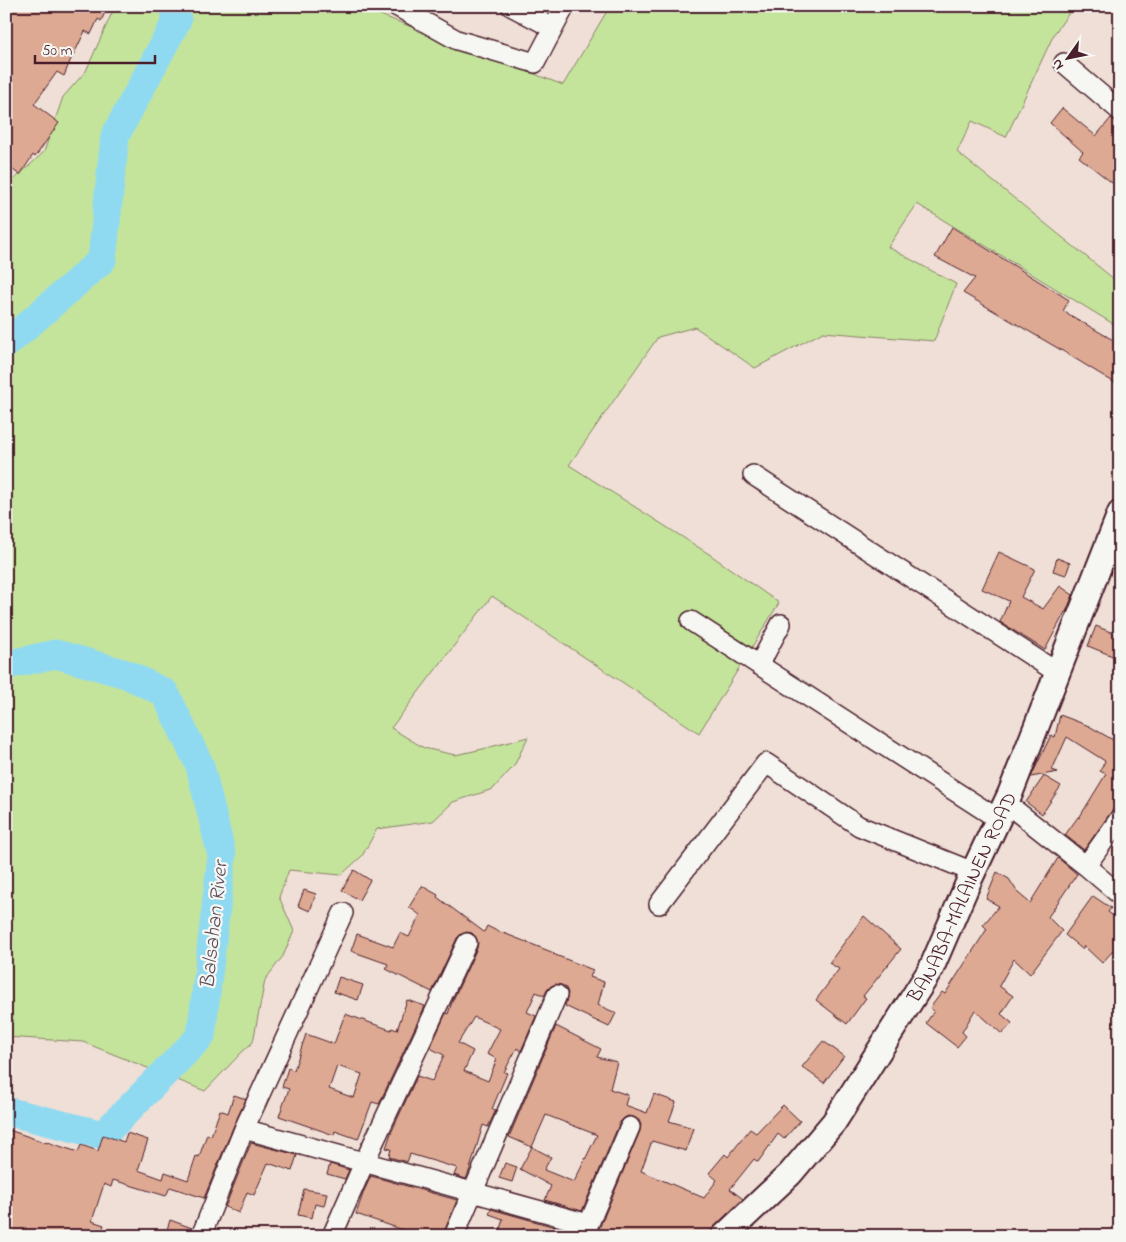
<svg xmlns="http://www.w3.org/2000/svg" width="1126" height="1242" viewBox="0 0 1126 1242" font-family="'Indie Flower',sans-serif">
	<rect width="100%" height="100%" fill="#efdfd6"/>
	<filter id="ink" filterUnits="userSpaceOnUse"><feTurbulence type="fractalNoise" baseFrequency=".02" numOctaves="2"/><feDisplacementMap in="SourceGraphic" scale="10" xChannelSelector="R" yChannelSelector="G"/><feConvolveMatrix kernelMatrix="1 2 1 2 8 2 1 2 1" color-interpolation-filters="sRGB"/></filter>
	<g filter="url(#ink)">
		<path fill="#c4e49c" stroke="#878264" d="M115 6H239L271 12 268 6H357L563 85 610 6H1074L1054 34 1006 137 972 121 957 152 1120 284V328L917 204 888 247 956 284 934 341 823 332 755 368 695 327 658 337 569 465 709 554 779 603 699 733 492 596 391 728 424 748 455 755 483 749 528 737 514 766 493 789 453 802 433 821 377 829 362 856 341 875 289 870 279 897 294 931 283 956 265 980 253 1042 241 1053 205 1091 83 1042 6 1037V187L44 152 63 97 86 71Z"/>
		<g fill="none" stroke-linecap="round" stroke-linejoin="round">
			<path stroke="#90daf1" stroke-width="29" d="M6 344 102 260 115 136 177 20 174 6
				M6 665 56 654 126 674 165 693 200 766 222 856 201 1036 103 1135 6 1111"/>
		</g>
		<path fill="#dea993" stroke="#4a1f2b" fill-rule="evenodd" d="M6 6H65L77 12 78 10 70 6H108L101 21 98 19 91 34 85 31 74 54H73L64 76 57 72 34 104 59 123 35 157 33 155 20 175 6 165Z
			M1062 108 1096 136 1111 118 1120 124V189L1079 157 1083 152 1050 123Z
			M952 227 1069 300 1063 311 1120 344V386L1061 350 963 293 975 278 935 257Z
			M999 552 1035 569 1021 597 1043 609 1060 586 1073 595 1066 612H1065L1045 650 1000 622 1009 601 982 589Z
			M1057 558 1070 563 1066 575 1053 571Z
			M1096 626 1120 636V645L1115 657 1088 646Z
			M1060 715 1089 726 1120 744V807L1115 808 1111 812 1084 850 1065 835 1078 817 1079 818 1106 774 1100 771 1105 761 1067 737 1052 770 1058 772 1031 777 1051 735 1055 737Z
			M1044 776 1061 786 1042 814 1026 802Z
			M1058 858 1077 874 1048 917 1062 931 1030 974 1014 959 999 986 1013 996 1001 1014 1012 1023 1002 1034 975 1010 962 1032 966 1036 957 1047 926 1023 934 1011 930 1008 942 992 945 994 987 929 983 925 999 906 986 899 997 872 1009 879 1018 893 1030 903Z
			M354 870 370 880 359 900 342 890Z
			M422 886 438 895 437 897 484 932 487 926 501 933V932L554 953 553 954 593 970 590 977 604 982 598 1005 616 1013 609 1027 565 1006 567 999 568 993 566 988 562 985 556 984 551 986 547 990 544 996 536 992 527 1012 536 1016 521 1051 517 1048 504 1072 507 1073 492 1109 496 1110 488 1127 483 1125 470 1169 466 1179 454 1175 457 1168 410 1154 407 1162 389 1157 391 1149 386 1148 391 1133 417 1076 432 1081 444 1055 430 1048 446 1013 448 1014 452 1002 477 948 478 943 476 937 472 933 467 932 461 934 457 938 432 992 386 969 388 964 351 951 357 934 393 947 400 933 409 937 420 915 409 907ZM474 1017 500 1029 487 1054 497 1059 488 1081 464 1071 473 1051 458 1043Z
			M304 890 316 894 310 911 298 906Z
			M1093 896 1111 908 1108 912 1120 921V943L1102 963 1084 946 1082 949 1065 935Z
			M864 916 901 949 863 996 866 998 847 1024 816 1000 839 969 829 963Z
			M339 977 363 985 358 1000 334 992Z
			M407 1000 425 1006 379 1104 372 1102 358 1139 335 1131 334 1135 279 1116 289 1089 282 1087 288 1068 294 1070 306 1034 334 1044 345 1014 391 1030 392 1028 397 1030ZM337 1066 362 1074 354 1098 329 1089Z
			M556 1026 601 1049 597 1057 617 1062 610 1089 628 1095 625 1105 647 1113 654 1094 676 1102 669 1121 693 1128 686 1151 652 1141 641 1171 704 1198 717 1180 709 1173 725 1154 728 1157 750 1129 756 1133 783 1105 800 1121 784 1139 778 1134 758 1162 754 1159 730 1189 743 1199 715 1226 711 1232V1236H596L640 1131 641 1125 639 1120 634 1117 628 1116 624 1118 620 1122 582 1211 545 1200 551 1186 520 1169 532 1147 509 1137ZM546 1115 597 1135 574 1182 544 1170 551 1157 532 1147Z
			M823 1041 844 1056 824 1083 802 1067Z
			M234 1095 246 1099 234 1125 204 1198 170 1187 166 1196 113 1180 111 1187 104 1184 92 1221 104 1225 100 1236H6V1129L47 1143V1142L78 1152 81 1145 98 1151 103 1135 124 1142 127 1133 148 1140 138 1170 163 1179 165 1172 188 1180 196 1156 199 1157 207 1134 211 1136 220 1110 228 1113Z
			M251 1143 297 1155 292 1171 268 1163 254 1195 247 1192 239 1213 225 1207Z
			M505 1163 517 1167 512 1182 499 1178Z
			M330 1164 349 1170 345 1179 327 1174Z
			M371 1176 457 1200 444 1232 443 1236H421L356 1214 364 1191Z
			M304 1189 327 1193 324 1206 315 1204 312 1218 298 1215Z
			M491 1209 573 1232V1236H546L523 1228 520 1236H498L503 1219 489 1214Z
			M170 1220 192 1228 190 1236H165Z"/>
		<g fill="none" stroke-linecap="round" stroke-linejoin="round">
			<defs>
				<path id="minor" d="M396 6 457 40 535 63 565 6
					M511 6 553 28
					M1064 63 1120 111
					M753 475 1058 673
					M691 621 998 819
					M759 665 781 624
					M1006 803 1086 866 1120 895
					M1086 866 1120 818
					M659 904 766 763 859 826 973 872
					M244 1129 588 1224
					M584 1235 630 1127
					M201 1236 244 1129 343 913
					M332 1236 364 1163 467 943
					M454 1236 557 995"/>
				<g id="tertiary">
					<path id="s1" d="M724 1236 790 1174 834 1122 931 969 968 883 1010 794 1120 513"/>
				</g>
			</defs>
			<use href="#minor" stroke="#4a1f2b" stroke-width="22"/>
			<use href="#tertiary" stroke="#4a1f2b" stroke-width="28"/>
			<use href="#minor" stroke="#f6f6f2" stroke-width="19"/>
			<use href="#tertiary" stroke="#f6f6f2" stroke-width="24"/>
		</g>
	</g>
	<g text-anchor="middle" stroke-width="4.5" stroke-linejoin="round" paint-order="stroke">
		<g font-size="20" fill="#4a1f2b" stroke="#f6f6f2">
			<text dy="7" stroke="none"><textPath href="#s1" startOffset="418">BANABA-MALAINEN ROAD</textPath></text>
		</g>
		<g font-size="21" font-style="italic" fill="#5c4e5c" stroke="#f6f6f2">
			<text transform="translate(213 925) rotate(-84)" y="7">Balsahan River</text>
		</g>
	</g>
	<rect width="1126" height="1242" fill="none" stroke="#f6f6f2" stroke-width="25"/>
	<rect x="12" y="12" width="1101" height="1217" fill="none" stroke="#4a1f2b" stroke-width="2" filter="url(#ink)"/>
	<g transform="translate(1068 58) rotate(237)" stroke="#f6f6f2" stroke-width="4" paint-order="stroke">
	<path d="M0-4L9 19L0 12L-9 19Z" fill="#4a1f2b"/>
	<text y="-8" font-size="14" font-weight="bold" text-anchor="middle" fill="#4a1f2b">N</text>
	</g>
	<path d="M35 55v8h120v-8" fill="none" stroke="#4a1f2b" stroke-width="2.5"/>
	<text x="42" y="55" font-size="15" fill="#4a1f2b" stroke="#f6f6f2" stroke-width="4" paint-order="stroke">50 m</text>
</svg>
